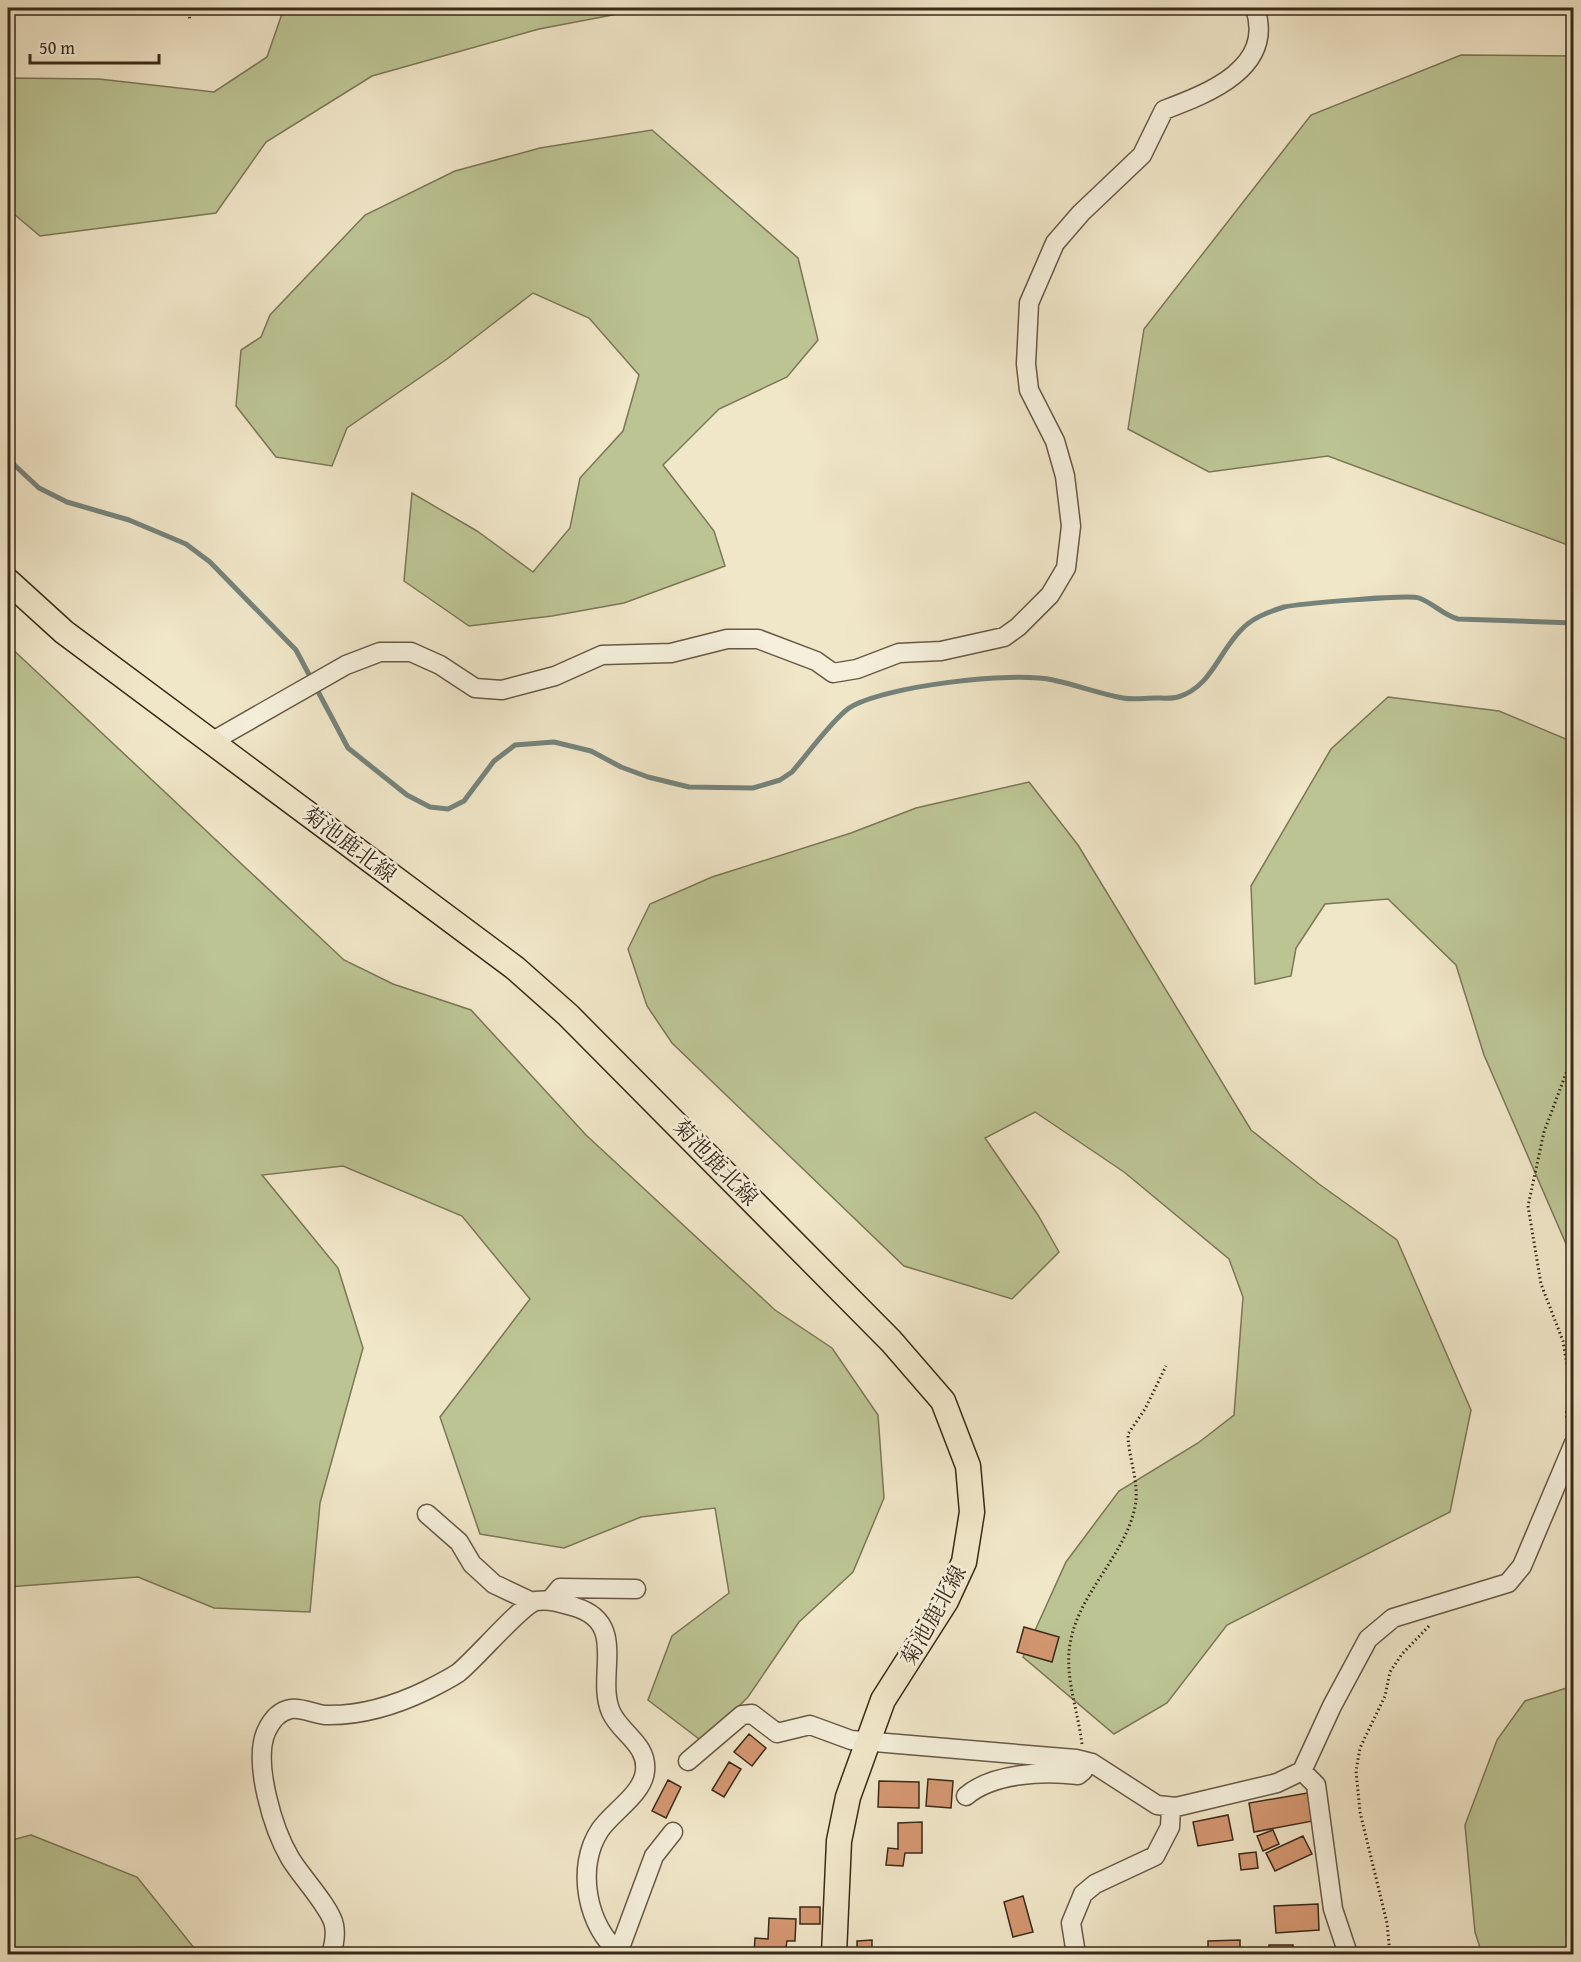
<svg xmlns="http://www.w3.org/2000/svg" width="1581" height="1962" viewBox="0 0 1581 1962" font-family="'Gentium Book Plus','Noto Serif JP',serif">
	<rect width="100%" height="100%" fill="#f0e6c8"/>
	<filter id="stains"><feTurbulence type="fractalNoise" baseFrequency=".00333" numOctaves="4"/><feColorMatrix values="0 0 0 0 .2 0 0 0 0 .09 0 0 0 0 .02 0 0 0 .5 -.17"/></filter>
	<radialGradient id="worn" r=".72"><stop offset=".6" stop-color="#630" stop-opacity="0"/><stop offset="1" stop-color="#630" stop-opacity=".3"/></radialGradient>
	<path fill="#bcc494" stroke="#7b7756" stroke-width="1.5" d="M284 8H649L539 29 372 76 266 142 216 213 40 236 8 209V78L99 79 214 92 267 57Z
		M1461 55 1573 56V547L1328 456 1209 472 1128 429 1144 329 1311 115Z
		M652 130 798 258 818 340 787 377 719 409 663 465 714 531 725 566 624 603 552 616 469 626 404 581 412 493 477 531 533 572 570 528 580 478 623 431 639 375 589 318 533 293 447 359 347 428 332 466 276 457 236 406 241 350 261 337 270 315 365 215 455 171 540 148Z
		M8 645 344 960 393 984 471 1010 586 1135 775 1310 832 1348 878 1415 884 1498 853 1572 799 1622 748 1697 703 1742 648 1700 672 1636 729 1593 715 1508 641 1517 564 1548 480 1534 440 1417 530 1299 462 1216 343 1166 262 1175 338 1268 363 1348 320 1503 310 1612 214 1608 138 1577 8 1587Z
		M1388 697 1499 711 1573 742V1260L1484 1055 1456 965 1388 899 1325 904 1296 948 1291 976 1255 984 1251 886 1331 749Z
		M1029 782 1078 845 1251 1130 1319 1184 1397 1240 1471 1410 1450 1512 1227 1625 1167 1703 1114 1734 1023 1657 1066 1562 1119 1491 1198 1443 1234 1415 1243 1297 1229 1259 1124 1172 1035 1112 985 1138 1038 1215 1059 1252 1012 1299 904 1266 672 1043 647 1006 628 949 650 904 712 877 851 833 916 808Z
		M1573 1686V1954H1482L1475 1932 1465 1825 1497 1740 1525 1701Z
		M31 1835 137 1877 199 1954H8V1841Z"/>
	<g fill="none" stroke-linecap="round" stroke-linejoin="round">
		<path stroke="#75837b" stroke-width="5" d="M8 459 39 488 67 502 129 520 186 544 210 562 296 650 348 748 407 795 430 807 448 809 464 801 494 761 515 745 554 742 591 751 621 767 648 777 689 787 753 788 780 780 792 772C807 755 832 720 849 708 883 686 1013 671 1053 680 1077 685 1100 694 1123 698 1133 700 1145 698 1155 698 1162 698 1171 699 1178 697 1211 687 1218 653 1241 630 1252 618 1268 612 1284 607 1298 604 1409 594 1419 598 1433 603 1443 615 1458 619L1574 623"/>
	</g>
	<path fill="#d49771" stroke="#3a2a19" stroke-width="1.5" d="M1024 1627 1059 1637 1052 1662 1017 1652Z
		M749 1734 766 1748 752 1766 734 1752Z
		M729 1762 741 1769 724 1797 712 1790Z
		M928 1779 953 1781 951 1808 926 1806Z
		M668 1780 681 1787 666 1818 652 1811Z
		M879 1781 919 1782V1808L878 1807Z
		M1313 1792 1318 1820 1254 1832 1249 1803Z
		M1228 1815 1233 1840 1198 1846 1193 1822Z
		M922 1822V1853H905L903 1866 886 1865 888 1848 898 1849V1823Z
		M1273 1830 1279 1844 1263 1851 1257 1836Z
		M1303 1836 1312 1854 1275 1871 1266 1853Z
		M1256 1852 1258 1868 1241 1870 1239 1854Z
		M1023 1896 1033 1932 1013 1937 1004 1902Z
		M1318 1904 1319 1930 1276 1933 1274 1906Z
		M800 1907H820V1924H800Z
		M769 1918 796 1919 795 1941H787L785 1954H754L755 1938 768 1939Z
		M872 1940V1951H885V1954H857V1941Z
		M1240 1940V1954H1208V1941Z
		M1269 1945H1293V1954H1269Z"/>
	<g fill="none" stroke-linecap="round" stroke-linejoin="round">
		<defs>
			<path id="minor" d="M211 742 346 665 380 652H411L440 665 475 688 502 690 555 676 602 655 671 653 727 639H758L816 661 833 673 857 669 899 653 941 651 1004 637 1018 627 1050 595 1066 568 1071 526 1065 476 1055 441 1029 390 1026 364 1029 303 1055 243 1081 213 1142 155 1164 110C1209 93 1275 68 1255 8
				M427 1514 459 1542 472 1564 494 1584 532 1602
				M550 1600 560 1588 636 1589
				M688 1761 742 1715 752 1714 777 1733 810 1725 851 1740 1076 1759 1092 1763 1157 1805 1176 1807 1277 1783 1302 1771 1332 1706 1368 1639 1393 1618 1508 1583 1522 1566 1574 1443
				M1302 1771 1316 1785 1333 1909 1348 1954
				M966 1796C993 1773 1043 1771 1078 1775L1083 1771 1084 1761
				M618 1953 654 1856 673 1832
				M331 1954C334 1945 336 1935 334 1925 331 1908 299 1874 290 1858 273 1829 253 1763 266 1732 271 1721 278 1711 291 1709 301 1707 314 1714 325 1715 360 1716 396 1705 427 1690 437 1685 449 1679 458 1673 475 1660 521 1605 536 1601 550 1599 562 1603 575 1607 629 1623 595 1676 611 1712 620 1733 648 1744 645 1771 643 1794 612 1812 600 1830 575 1867 587 1928 621 1954
				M1076 1954 1071 1923 1083 1894 1095 1884 1155 1856 1170 1827 1171 1807"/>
			<path id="major" d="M8 581 64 632 515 968 568 1015 891 1341 943 1401 968 1466 972 1512 964 1562 946 1601 883 1700 848 1797 839 1841 834 1954"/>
		</defs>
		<use href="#minor" stroke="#685945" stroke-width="21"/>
		<use href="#major" stroke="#3a2a19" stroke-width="27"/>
		<path stroke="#3a2a19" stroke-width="3" stroke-dasharray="1.5 3" stroke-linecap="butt" d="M188 8 190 20
			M1569 1426 1566 1414 1570 1398 1569 1377 1563 1341 1541 1284 1528 1206 1544 1132 1574 1052
			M1082 1744C1078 1710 1063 1673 1071 1639 1081 1591 1125 1555 1135 1507 1140 1482 1128 1458 1128 1434L1145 1409 1166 1366
			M1390 1954 1387 1923 1360 1812 1356 1771 1360 1748 1385 1696 1390 1672 1402 1654 1429 1626"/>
		<use href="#minor" stroke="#f5efdb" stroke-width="18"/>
		<use href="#major" stroke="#f0e6c8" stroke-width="24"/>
	</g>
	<g text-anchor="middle" stroke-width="5" stroke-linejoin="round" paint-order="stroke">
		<g font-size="22" fill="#3a2a19" stroke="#f5efdb">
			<text transform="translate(350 844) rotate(37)" y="8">菊池鹿北線</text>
			<text transform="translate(716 1162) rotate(46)" y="8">菊池鹿北線</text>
			<text transform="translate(933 1615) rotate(-61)" y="8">菊池鹿北線</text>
		</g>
	</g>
	<rect width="1581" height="1962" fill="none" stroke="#f0e6c8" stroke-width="30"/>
	<rect x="9" y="9" width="1563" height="1944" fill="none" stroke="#3a2a19" stroke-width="3"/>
	<rect x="15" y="15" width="1551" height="1932" fill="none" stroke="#3a2a19" stroke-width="1.5"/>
	<path d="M30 54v9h129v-9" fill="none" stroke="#3a2a19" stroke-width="3"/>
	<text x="39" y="54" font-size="18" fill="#3a2a19" stroke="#f5efdb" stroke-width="4.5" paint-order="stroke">50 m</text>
	<rect width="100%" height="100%" filter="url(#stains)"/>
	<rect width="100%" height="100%" fill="url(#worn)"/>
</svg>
